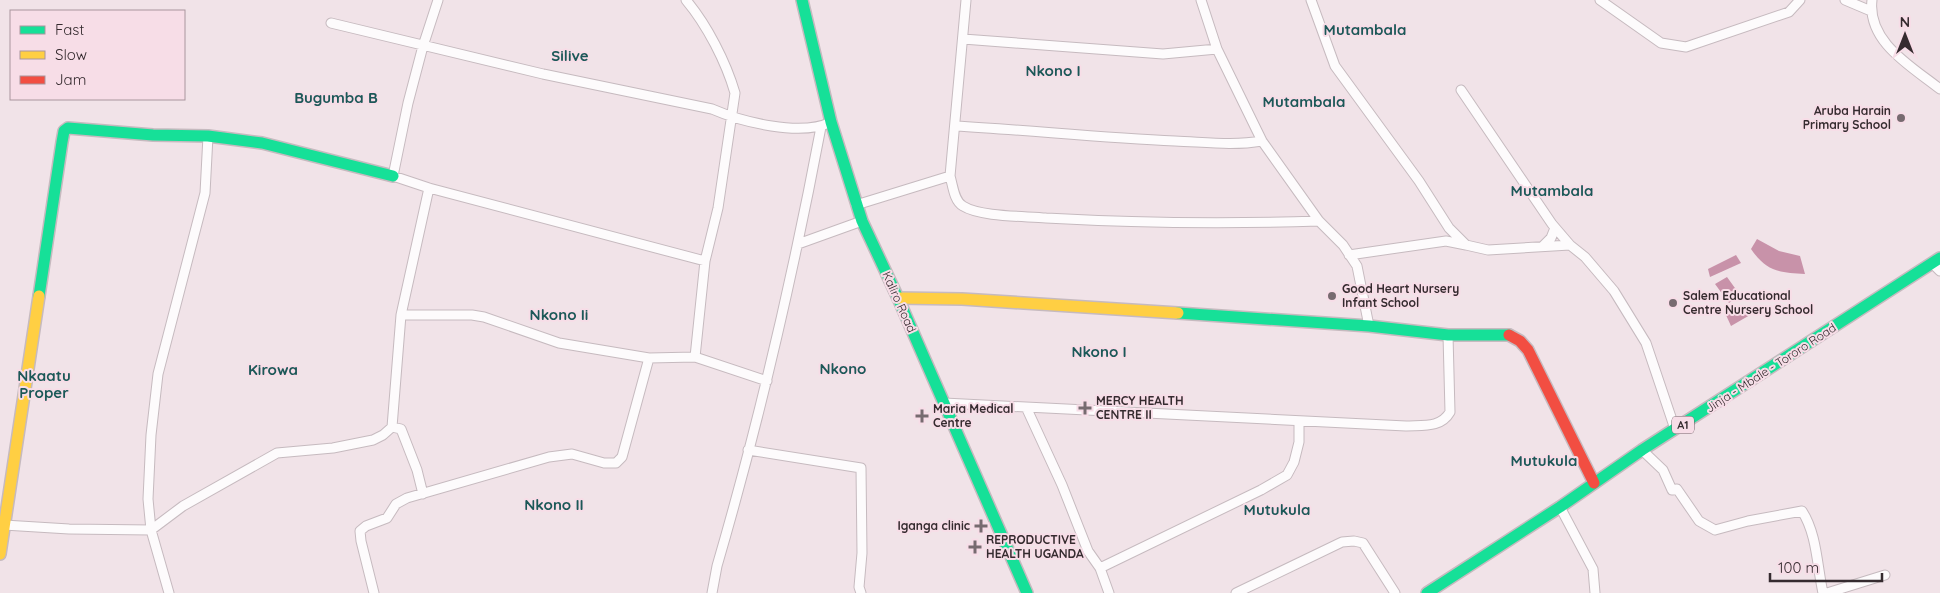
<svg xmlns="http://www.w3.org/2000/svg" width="1940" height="593" viewBox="0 0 1940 593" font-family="Quicksand,sans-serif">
	<rect width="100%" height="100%" fill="#f1e3e8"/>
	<path fill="#c892a9" d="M1757 239 1779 251 1800 256 1805 274C1779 273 1766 271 1751 249Z
		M1736 255 1741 263 1710 277 1708 269Z
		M1727 277 1740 295 1729 303 1715 284Z
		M1745 306 1750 315 1731 326 1726 315Z"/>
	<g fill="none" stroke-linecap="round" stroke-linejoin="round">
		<defs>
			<path id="street" d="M438 0 423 46 408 103 393 176 429 188 705 261
				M686 0C707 25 726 62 735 93L718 208 705 261 695 357
				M966 0 950 176C953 186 954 201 963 206 980 217 1025 216 1046 218 1137 223 1228 224 1319 221
				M1201 0 1217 49 1262 141 1319 221 1343 245 1357 266 1369 326
				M1311 0 1335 66 1419 181 1449 228 1466 245 1488 250 1570 245 1585 257 1614 291 1646 343 1675 429
				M1600 0 1661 43 1686 47 1789 12 1800 0
				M1845 0 1871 11
				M1872 0C1867 42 1911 66 1940 89
				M331 23 543 74 712 109C742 122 801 137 831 122
				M963 39 1163 54 1217 49
				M1461 90 1552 224 1570 245
				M955 126C1028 130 1101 138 1175 141 1204 142 1233 146 1262 141
				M856 205 950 176
				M798 244 862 221
				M1543 246 1551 238 1555 228
				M1349 255 1446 241 1466 245
				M1932 263 1940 271
				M401 315H472L484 317 559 343 649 358 695 357 767 381
				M944 403 1406 426C1423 425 1441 428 1450 412L1448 335
				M1026 407 1062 485 1088 551 1100 568 1261 490 1287 475 1294 462 1299 442V421
				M392 427 401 429 417 470 423 494
				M748 450 861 468 862 553 859 587 861 593
				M1642 450 1663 470 1672 490 1677 489 1699 521 1715 530 1748 521 1802 511C1817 534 1817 566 1823 593
				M1560 507 1593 569 1595 593
				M4 525 69 529 151 530 183 506 277 453 333 448 373 440 383 435 392 427 401 315 429 188
				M1100 568 1109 593
				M169 593 151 530 148 499 151 435 158 374 205 193 208 136
				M374 593 361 541 360 531 366 526 387 518 396 504 407 498 549 457 572 454 604 463H616L622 457 649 358
				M712 593 717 566C759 422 793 275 821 127
				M1236 593 1342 542 1354 541 1363 543 1395 593
				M1827 593 1885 575"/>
			<path id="fast" d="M802 0 831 122 862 221 898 298 1027 593
				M39 296 62 142 64 131 68 128 153 135 208 136 262 143 393 176
				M1178 313 1369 326 1448 335H1509
				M1427 593 1560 507 1642 450 1940 258"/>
			<path id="slow" d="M898 298 962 299 1178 313
				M0 554 39 296"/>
			<path id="jam" d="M1509 335 1520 341 1528 350 1594 483"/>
		</defs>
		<use href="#street" stroke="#c6babf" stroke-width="11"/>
		<use href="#fast" stroke="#c6babf" stroke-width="14"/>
		<use href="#slow" stroke="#c6babf" stroke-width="14"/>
		<use href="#jam" stroke="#c6babf" stroke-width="14"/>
		<use href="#street" stroke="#fdfbfc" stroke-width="9"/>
		<use href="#fast" stroke="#16e098" stroke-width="11"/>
		<use href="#slow" stroke="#ffcf43" stroke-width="11"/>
		<use href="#jam" stroke="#f24e42" stroke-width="11"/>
	</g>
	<g fill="#776b70" stroke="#f7dde7" stroke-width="2">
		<circle cx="1901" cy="118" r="5"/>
		<circle cx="1332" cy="296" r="5"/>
		<circle cx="1673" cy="303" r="5"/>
		<path d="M1082.5 400.5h5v5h5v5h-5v5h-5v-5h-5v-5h5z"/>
		<path d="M919.5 408.5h5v5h5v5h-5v5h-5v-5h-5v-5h5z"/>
		<path d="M978.5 518.5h5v5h5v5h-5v5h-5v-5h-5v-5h5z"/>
		<path d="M972.5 539.5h5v5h5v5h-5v5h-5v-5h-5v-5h5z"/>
	</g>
	<g text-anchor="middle" stroke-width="4" stroke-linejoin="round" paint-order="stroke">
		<rect fill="#f7dde7" stroke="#6f6066" stroke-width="1" x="1672" y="416.5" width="22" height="17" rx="4"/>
		<g font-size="11" font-weight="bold" fill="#352b2f">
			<text x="1683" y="429">A1</text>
		</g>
		<g font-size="12" font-weight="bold" fill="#352b2f" stroke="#f7dde7" text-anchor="start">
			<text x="1891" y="115" text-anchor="end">Aruba Harain<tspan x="1891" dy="14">Primary School</tspan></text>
			<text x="1342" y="293">Good Heart Nursery<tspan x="1342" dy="14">Infant School</tspan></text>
			<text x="1683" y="300">Salem Educational<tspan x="1683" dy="14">Centre Nursery School</tspan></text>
			<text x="1096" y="405">MERCY HEALTH<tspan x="1096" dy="14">CENTRE II</tspan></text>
			<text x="933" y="413">Maria Medical<tspan x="933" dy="14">Centre</tspan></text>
			<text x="970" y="530" text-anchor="end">Iganga clinic</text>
			<text x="986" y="544">REPRODUCTIVE<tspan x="986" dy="14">HEALTH UGANDA</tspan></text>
		</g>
		<g font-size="12" fill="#352b2f" stroke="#f7dde7">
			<text transform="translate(899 302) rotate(66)" y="4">Kaliro Road</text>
			<text transform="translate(1771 368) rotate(-33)" y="4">Jinja - Mbale - Tororo Road</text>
		</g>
		<g font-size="15" font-weight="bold" fill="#1c5858" stroke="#f7dde7">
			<text x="1365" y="35">Mutambala</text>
			<text x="570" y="61">Silive</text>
			<text x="1053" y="76">Nkono I</text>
			<text x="336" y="103">Bugumba B</text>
			<text x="1304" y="107">Mutambala</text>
			<text x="1552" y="196">Mutambala</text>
			<text x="559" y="320">Nkono Ii</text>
			<text x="1099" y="357">Nkono I</text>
			<text x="843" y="374">Nkono</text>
			<text x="273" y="375">Kirowa</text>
			<text x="44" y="381">Nkaatu<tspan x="44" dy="17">Proper</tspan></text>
			<text x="1544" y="466">Mutukula</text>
			<text x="554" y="510">Nkono II</text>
			<text x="1277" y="515">Mutukula</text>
		</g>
	</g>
	<rect x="10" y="10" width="175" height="90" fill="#f7dde7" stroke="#a9969d"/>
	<rect x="20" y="26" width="25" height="8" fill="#16e098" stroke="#a9969d"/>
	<text x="55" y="35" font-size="15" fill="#352b2f">Fast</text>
	<rect x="20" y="51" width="25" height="8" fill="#ffcf43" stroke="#a9969d"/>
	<text x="55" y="60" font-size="15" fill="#352b2f">Slow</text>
	<rect x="20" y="76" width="25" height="8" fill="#f24e42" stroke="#a9969d"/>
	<text x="55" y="85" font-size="15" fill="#352b2f">Jam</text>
	<g transform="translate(1905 35)" stroke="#f7dde7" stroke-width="4" paint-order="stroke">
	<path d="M0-4L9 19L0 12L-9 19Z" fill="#352b2f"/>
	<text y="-8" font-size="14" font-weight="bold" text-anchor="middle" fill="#352b2f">N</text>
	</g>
	<path d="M1770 573v8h112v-8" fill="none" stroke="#352b2f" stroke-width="2.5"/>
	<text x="1778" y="573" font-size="15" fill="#352b2f" stroke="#f7dde7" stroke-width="4" paint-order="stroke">100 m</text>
</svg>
